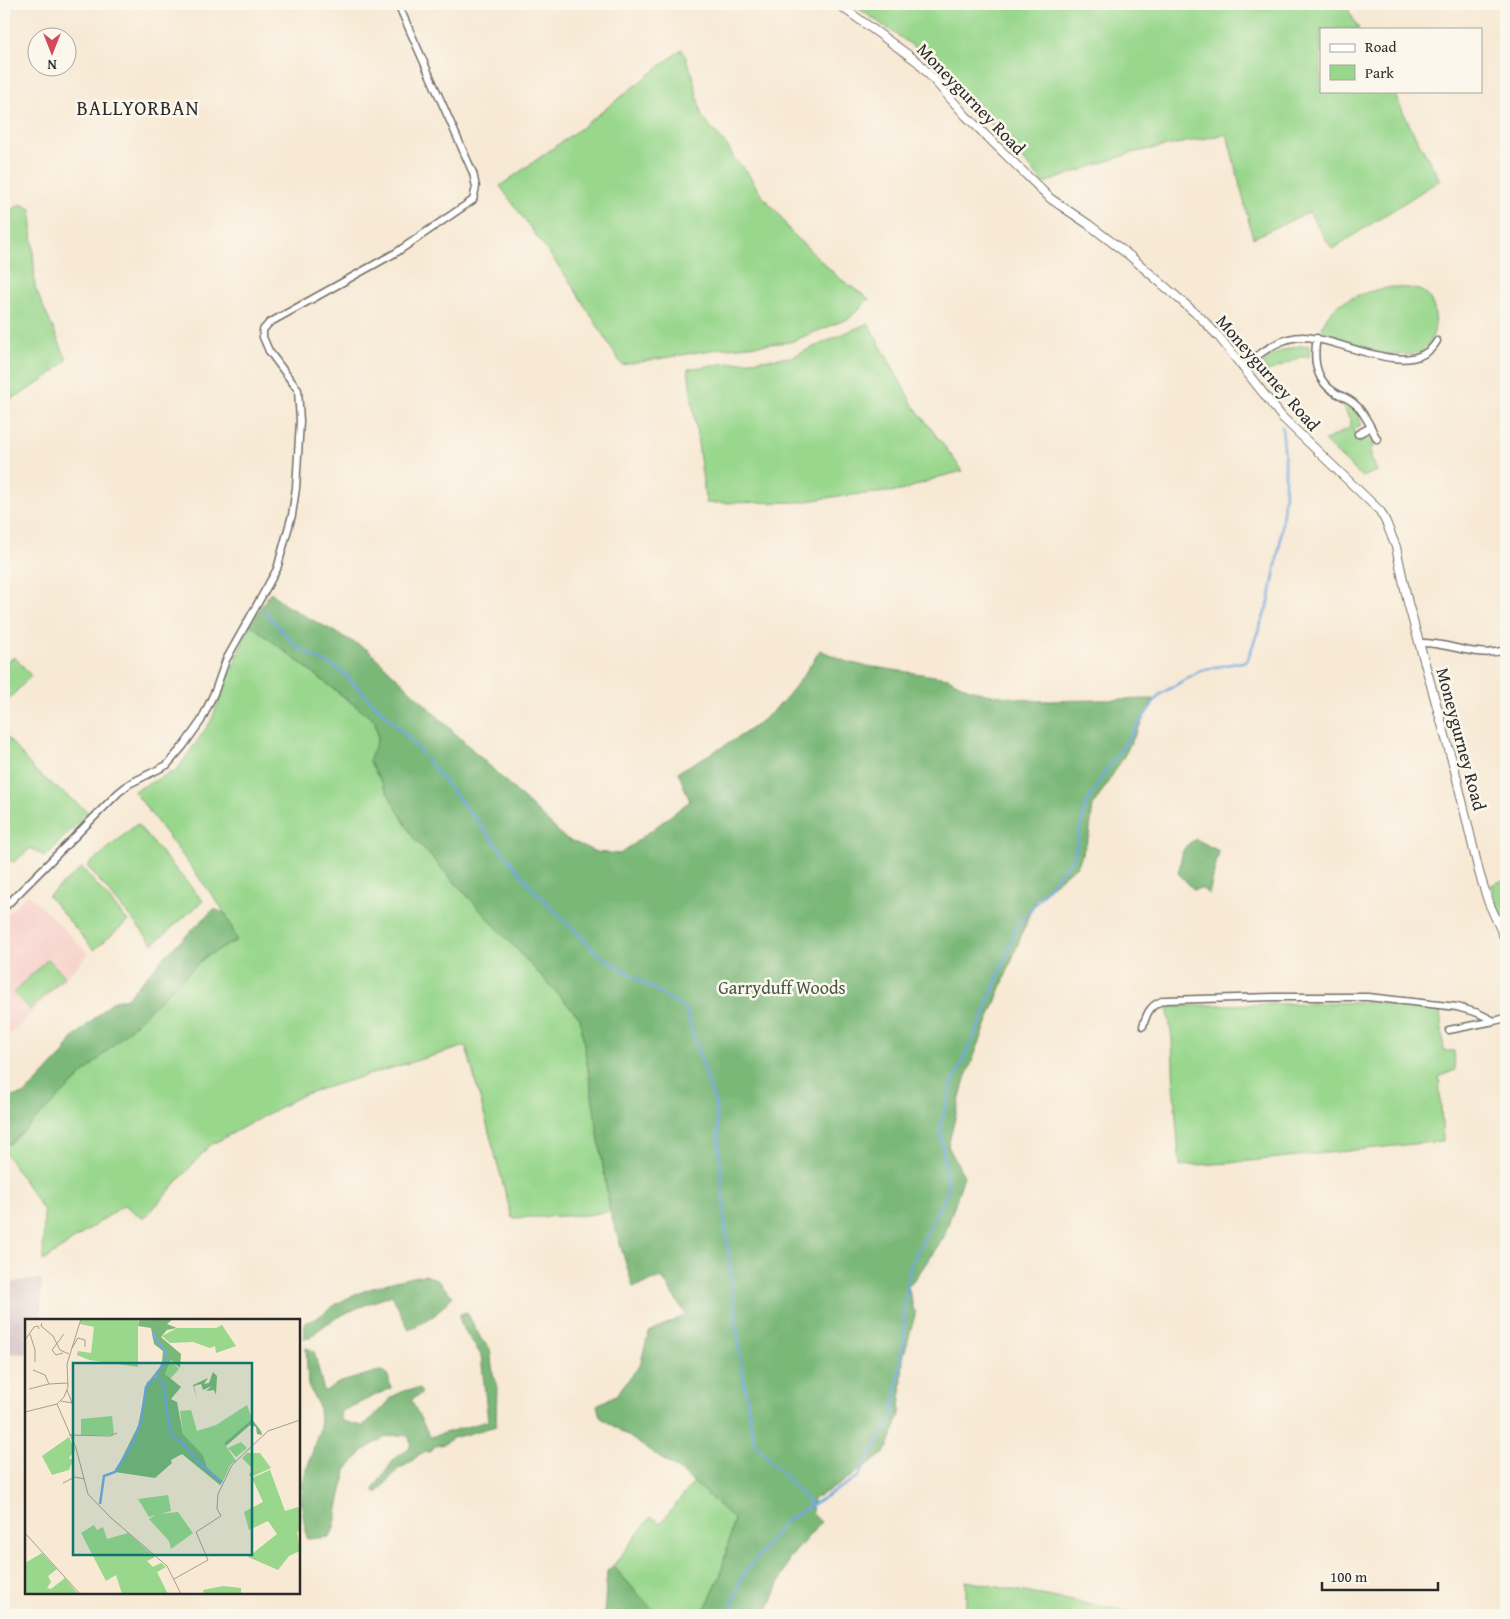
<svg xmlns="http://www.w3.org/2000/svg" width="1510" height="1619" viewBox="0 0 1510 1619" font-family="'Gentium Book Plus',serif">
	<rect width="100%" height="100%" fill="#fbf7ec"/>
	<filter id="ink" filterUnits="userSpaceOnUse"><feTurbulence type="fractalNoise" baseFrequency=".02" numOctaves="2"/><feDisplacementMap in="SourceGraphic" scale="10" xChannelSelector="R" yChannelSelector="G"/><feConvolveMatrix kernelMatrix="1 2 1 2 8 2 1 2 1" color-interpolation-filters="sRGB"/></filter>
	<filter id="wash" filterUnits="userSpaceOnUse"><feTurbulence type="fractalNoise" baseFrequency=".0096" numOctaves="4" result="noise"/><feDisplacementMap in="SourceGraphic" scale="20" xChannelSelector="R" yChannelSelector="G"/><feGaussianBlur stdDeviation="1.12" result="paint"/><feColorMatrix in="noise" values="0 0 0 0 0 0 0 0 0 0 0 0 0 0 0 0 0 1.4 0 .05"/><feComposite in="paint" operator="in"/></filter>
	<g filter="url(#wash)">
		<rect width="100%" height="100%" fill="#f7e9d4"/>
		<path fill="#f7d0ca" d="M28 894 89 954 4 1041V917Z"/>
		<path fill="#d2bec2" d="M42 1279 41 1320H26V1354L4 1353V1284L26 1280Z"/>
		<path fill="#99d78d" stroke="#62815c" d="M852 4H1345L1359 29H1321V91H1393L1413 132 1440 180 1332 249 1309 212 1253 238 1227 134 1131 153 1044 183 932 59Z
			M682 49 692 73 702 117 728 147 735 160 745 169 763 197 778 213 790 231 839 278 869 299 850 318 790 342 717 349 622 365 570 282 500 186 581 128Z
			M21 204 31 209 35 288 67 360C49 378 26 392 4 402V214Z
			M1393 287C1403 288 1418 287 1426 294 1440 307 1438 343 1420 352 1398 362 1340 343 1322 329 1328 300 1367 291 1393 287Z
			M868 323 913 405 963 471 939 477 901 491 839 496 802 502 706 503 688 369 721 364 791 357Z
			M1308 345 1310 349 1309 357H1301L1267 372 1263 363C1276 351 1291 347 1308 345Z
			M1340 402C1351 404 1361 414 1361 425L1353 430 1358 439 1368 436 1375 446 1371 448V457L1377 471 1362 477 1324 441 1351 427V421Z
			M250 624 375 721 378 738 370 761 413 837 580 1018 610 1211 587 1215 512 1218 466 1046 304 1094 209 1146 144 1219 124 1205 43 1261 44 1211 4 1151V1145L10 1143 205 957 237 940 221 907 134 791 178 769 211 721Z
			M15 657 31 676 4 704V663Z
			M4 733 35 771 88 812 45 857 31 848 14 862 4 858Z
			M137 824 203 901 153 944 87 866Z
			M82 868 128 921 94 950 48 896Z
			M1506 879V930L1496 910 1491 885Z
			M48 959 65 976 30 1010 13 993Z
			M1378 1002 1440 1011 1444 1051H1454L1455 1070 1439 1077 1443 1141 1230 1163 1180 1166 1174 1094 1172 1038 1167 1006Z
			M694 1482 734 1519 720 1577 702 1615H657L613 1566 651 1517 661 1523Z
			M966 1581 1115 1609 1142 1615H1115V1614L1114 1615H966Z"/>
		<path fill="#7ab878" stroke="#527252" d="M271 592 285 605 368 650 565 838 596 852 620 854 690 801 678 772C707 755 738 740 764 719 787 701 805 674 820 650L845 661 860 665 948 678 967 688 986 694 1038 701 1154 699 1123 758 1093 806 1089 836 1078 865 1036 898 964 1082 948 1146 964 1176 944 1237 920 1272 908 1287 915 1315 903 1358 900 1414 886 1452 837 1486 813 1499 812 1513 821 1522 789 1559 766 1615H702L720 1577 734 1519 683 1473 600 1417 597 1405 616 1395 640 1365 649 1332 686 1315 662 1278 633 1287 610 1211 580 1018 413 837 369 761 378 738 375 721 250 624Z
			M1196 839 1219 851 1209 894 1201 888 1194 890 1178 873C1184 855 1177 850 1196 839Z
			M214 909 226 914 237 940 205 957 10 1144 4 1145V1092L10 1097 25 1094 63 1054 72 1039 112 1002 127 998 165 956Z
			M425 1275 436 1279 453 1296 435 1315 409 1330 392 1295C365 1305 330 1316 310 1338H304L305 1323C318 1319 325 1312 335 1305 359 1290 397 1279 425 1275Z
			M467 1312 481 1339 490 1349 493 1374 497 1383 496 1426 453 1438 444 1444 435 1446 431 1451 420 1454 408 1464 398 1469 378 1492H374V1488L395 1458 409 1449 411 1443 408 1436 397 1435 385 1437 364 1450 346 1470 334 1528 330 1537 307 1539 301 1504 303 1481 320 1428 319 1407 308 1385 306 1348 314 1351 324 1392 338 1383 379 1371 385 1372 388 1376 391 1388 340 1412 342 1421 363 1426 383 1408 393 1396 407 1390 419 1389 422 1393 411 1400 430 1437 488 1421 481 1355 461 1325 460 1314Z
			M613 1566 657 1615H604L607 1571Z"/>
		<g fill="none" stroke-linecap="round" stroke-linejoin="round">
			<path stroke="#75a8e1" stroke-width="2.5" d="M264 611 298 648 340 670 402 731 422 754
				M426 759 533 889 598 954 685 1009 716 1107 725 1222 741 1362 754 1443 812 1506
				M729 1615 742 1577 785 1521 858 1477 893 1416 904 1338 905 1303 910 1266 948 1190 940 1126 953 1082 980 1024 1017 926 1074 856 1085 807 1101 778 1159 695 1201 670 1247 661 1269 602 1280 543 1285 492V460L1282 427"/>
		</g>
	</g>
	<g filter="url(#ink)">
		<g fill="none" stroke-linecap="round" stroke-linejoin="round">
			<defs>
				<path id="minor" d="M1317 338C1313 359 1315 381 1336 393 1343 397 1350 399 1356 405 1365 413 1371 428 1377 439
					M1242 367C1260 354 1279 337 1303 337 1339 337 1413 383 1437 341
					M1358 434 1371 427
					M1420 643C1451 642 1474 659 1506 650
					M4 908 118 793 129 784 167 765 184 745 201 721 215 691 226 660 277 569 292 515 296 488 300 421 298 390 269 351 263 337V330L269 323 397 252 473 200 476 187 473 173 398 4
					M1143 1026C1147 1012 1151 1004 1165 1000L1273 997H1368L1457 1007 1478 1013 1494 1021 1506 1018
					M1449 1030 1494 1021"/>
				<path id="tertiary" d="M838 4 918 62 966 116 1051 199 1088 224 1130 256 1201 318 1219 337 1282 417 1380 511 1386 522 1396 547 1408 603 1455 771 1479 872 1488 901 1506 941"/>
			</defs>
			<use href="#minor" stroke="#726e66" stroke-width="9"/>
			<use href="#tertiary" stroke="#726e66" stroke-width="10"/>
			<use href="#minor" stroke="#fff" stroke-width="6"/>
			<use href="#tertiary" stroke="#fff" stroke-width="8"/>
		</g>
	</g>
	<g text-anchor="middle" stroke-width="5" stroke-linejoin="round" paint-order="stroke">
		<g font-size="18" fill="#2b2b2b" stroke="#fbf7ec">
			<text transform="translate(971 99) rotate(46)" y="6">Moneygurney Road</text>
			<text transform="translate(1268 373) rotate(49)" y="6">Moneygurney Road</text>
			<text transform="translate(1461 739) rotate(75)" y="6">Moneygurney Road</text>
		</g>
		<g font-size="18" fill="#465644" stroke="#fbf7ec">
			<text x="782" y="994">Garryduff Woods</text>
		</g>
		<g font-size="20" letter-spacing="1" fill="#2b2b2b" stroke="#fbf7ec">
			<text x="138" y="115">BALLYORBAN</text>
		</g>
	</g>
	<g transform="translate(25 1319)">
		<rect width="275" height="275" fill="#f7e9d4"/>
		<path d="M56 0H113V48L64 41 52 36 53 32 66 34 69 8 55 5ZM197 6 211 27 191 34 190 27 185 29 168 23 145 24 137 17 152 9H191ZM146 41 154 50 145 60 140 55ZM222 86 227 100 199 124 211 142 206 145 198 162 183 150 178 136 158 115 155 92 166 91 172 112 191 106ZM87 97 89 116H56V100ZM44 118 50 131 44 139 48 141 44 151 27 156 17 137ZM216 123 222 129 211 138 203 129ZM222 134H235L246 149 226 158 224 156 228 150 217 139ZM245 151 260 192 273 188 275 191V212L272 213 275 232 264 237 253 251 223 238 252 215 243 202 224 211 219 193 238 183 227 159ZM143 176 146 192 124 198 113 180ZM153 193 168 214 146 230 144 222 124 200 133 195ZM69 206 72 211 78 208 82 220 103 214 130 238 122 242 128 248 136 244 141 248 132 253 143 275H97L91 256 81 262 56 214ZM17 234 32 250 23 257 26 263 22 269 26 270 40 259 53 275H0V244ZM198 267 216 269V275H179L178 271Z" fill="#99d78d"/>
		<path d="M114 0H148L142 5 152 9 142 11 136 18 156 35 155 49 146 41 140 55 156 68 146 80 152 83 158 115 178 136 183 150 198 162 195 166 157 135 146 141 147 144 130 159 90 153 113 107 122 63 131 58 137 43 138 32 129 25 126 9 113 7ZM188 53 192 57 191 76 189 71 181 72 187 67 178 71 176 65 169 67 172 80 168 66 183 59 179 65 184 64ZM227 100 236 112 237 116 232 115 231 108 225 106 201 127 199 124Z" fill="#7ab878"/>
		<path fill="none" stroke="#75a8e1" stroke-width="2.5" d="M132 58 138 64 146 116 156 123 177 146M177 146 196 163M75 185 79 157 90 153 107 126 116 102 121 68 141 42 142 35 129 18V12"/>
		<path fill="none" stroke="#a59d90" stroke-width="1" d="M17 4 16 7 28 17 35 31 44 35M5 15 10 31V43M0 21 9 8 13 7 14 10M275 27V80M47 29 53 19 60 21V28M38 34 31 36 27 31 39 15M8 51 20 56 24 65 43 64M4 70 24 65M36 82 47 84 42 71M32 85 51 129 63 175 85 198 142 247 156 275M0 93 32 85 39 78 43 68 42 45 56 0M44 116 85 117 92 114M38 164 50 158 59 160M0 214 55 275M149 260 183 241 171 213 196 197 192 190 193 175 207 146 243 112 275 101"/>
		<path fill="#0f766e" fill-opacity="0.15" stroke="#0f766e" stroke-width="2.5" d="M48 44H227V236H48Z"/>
		<rect width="275" height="275" fill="none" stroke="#2b2b2b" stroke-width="2.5"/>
	</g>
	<rect width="1510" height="1619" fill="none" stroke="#fbf7ec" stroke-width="20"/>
	<rect x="1320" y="28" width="162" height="65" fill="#fbf7ec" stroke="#a8a59f"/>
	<rect x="1330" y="44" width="25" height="8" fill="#ffffff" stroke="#a8a59f"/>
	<text x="1365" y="52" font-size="15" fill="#2b2b2b">Road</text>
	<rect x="1330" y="65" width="25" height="15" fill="#99d78d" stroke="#a8a59f"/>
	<text x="1365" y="78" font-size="15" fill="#2b2b2b">Park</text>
	<g transform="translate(52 52) rotate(180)"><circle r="24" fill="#fbf7ec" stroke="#a8a59f"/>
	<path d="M0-4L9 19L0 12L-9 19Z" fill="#d1495b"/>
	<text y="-8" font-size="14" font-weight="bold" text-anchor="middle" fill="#2b2b2b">N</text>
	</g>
	<path d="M1322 1582v8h116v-8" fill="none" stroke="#2b2b2b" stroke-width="2.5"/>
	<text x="1330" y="1582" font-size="15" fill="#2b2b2b" stroke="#fbf7ec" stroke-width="4" paint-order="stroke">100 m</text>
</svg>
